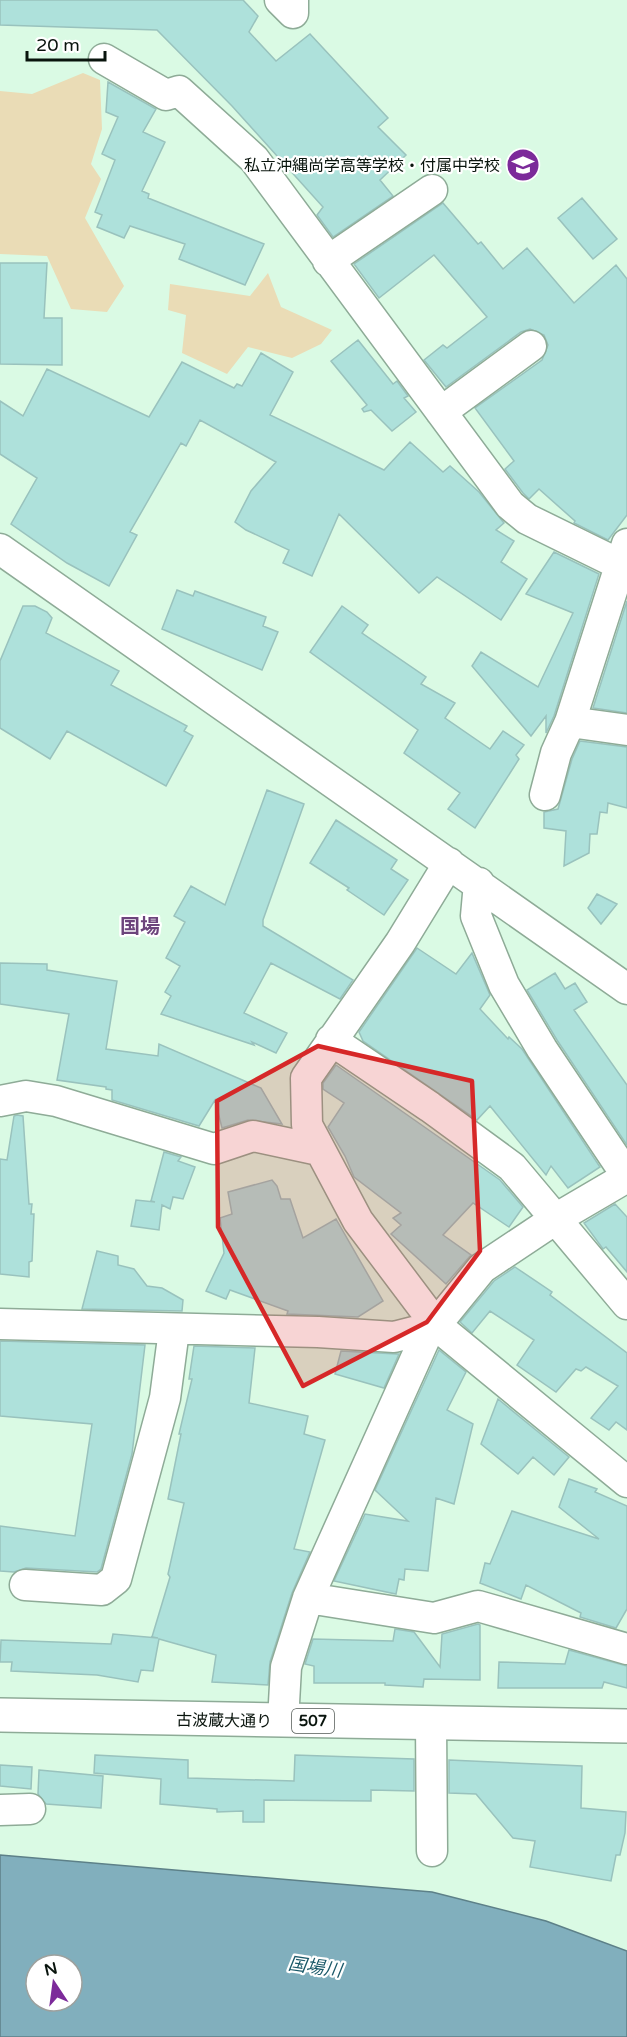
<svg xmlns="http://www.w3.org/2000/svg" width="627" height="2037" viewBox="0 0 627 2037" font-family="'Varela Round','Noto Sans JP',sans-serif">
	<rect width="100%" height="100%" fill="#dafae4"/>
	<path fill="#eadcb6" d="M83 73 100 80 102 129 91 164 101 179 85 218 124 286 107 312 71 309 47 256 0 254V91L32 94Z
		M268 273 281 307 332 330 321 344 292 358 248 347 227 374 182 353 186 315 168 310 170 284 250 296Z"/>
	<path fill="#81afbd" stroke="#5d8088" stroke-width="1.5" fill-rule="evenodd" d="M0 1855 432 1892 546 1921 627 1951V2037H0ZM36 1965H72V2001H36Z"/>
	<path fill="#aee1db" stroke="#99c2bd" stroke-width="1.5" d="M0 0H243L258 16 249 32 276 61 310 34 388 118 378 127 406 155 380 180 393 196 333 237 317 215 323 207 232 106 157 30 0 25Z
		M108 82 156 109 143 132 165 142 142 191 149 194 148 198 264 244 245 285 179 259 185 244 130 226 124 238 97 227 102 215 95 212 115 160 102 154 118 117 106 112Z
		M582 198 617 239 593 259 558 218Z
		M443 203 478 244 481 242 503 269 527 248 574 303 616 265 627 279V515L608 540 574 523 575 521 539 489 529 499 523 493 505 469 514 461 475 408 542 360 548 345 544 335 530 329 521 332 446 387 424 360 443 345 447 348 487 317 434 255 379 298 354 264Z
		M0 263H47L44 318H62V365L0 364Z
		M358 340 393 384 397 381 408 396 404 398 416 412 392 431 371 410 364 412 362 409 367 405 331 361Z
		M261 353 293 372 270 415 384 470 410 442 443 472 450 466 479 492 504 523 496 530 514 541 501 562 527 579 501 620 437 577 419 593 339 514 312 576 283 563 289 550 246 530 235 522 251 491 276 462 200 420 186 446 181 443 130 532 137 535 109 586 67 563 11 524 37 478 0 454V401L23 416 47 369 149 417 182 362 234 388 237 384 242 386Z
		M554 552 599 574 554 716 546 733V716L531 736 472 666 481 652 538 687 573 613 526 594Z
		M177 590 193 596 195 591 266 617 263 626 278 632 262 670 162 629Z
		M627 601V713L593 708Z
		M23 606H35L47 612 52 618 46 633 119 671 111 685 187 726 184 731 193 736 166 786 67 731 50 759 0 728V661Z
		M342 606 368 625 362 633 426 677 421 684 455 703 445 718 490 749 503 731 524 745 516 755 519 759 475 828 448 809 460 793 404 753 418 730 310 652Z
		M580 741 627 747V808L608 803 607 813 600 812 597 834H590L589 853 564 866 566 831 544 828V812L558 809 572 759Z
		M267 790 304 804 263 920V926L353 980 340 999 271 963 244 1013 287 1033 276 1053 252 1042 254 1045 161 1014 171 996 165 992 180 966 166 958 185 922 174 916 191 886 225 905Z
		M336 820 397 860 391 869 408 880 384 915 347 890 349 888 310 863Z
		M597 894 617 904 601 924 588 908Z
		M417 948 456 974 472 953 490 995 480 1009 508 1039 509 1037 522 1049 600 1167 568 1188 551 1166 546 1175 490 1106 477 1120 363 1041 359 1032Z
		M0 963 47 964V970L117 981 106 1049 158 1056 159 1044 261 1088 282 1124 248 1120 222 1128 215 1100 199 1126 112 1100V1090L106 1089V1087L57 1080 69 1014 0 1004Z
		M555 973 565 989 575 983 587 1002 574 1010 627 1085V1145L557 1040 527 990Z
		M336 1065 500 1180 523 1207 509 1227 473 1203 443 1235 471 1255 446 1284 391 1234 401 1225 393 1218 401 1213 354 1177 345 1156 328 1127 344 1103 323 1089V1083Z
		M17 1115 23 1116 29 1204H32L31 1214H34L32 1261 29 1262V1277L0 1274V1159L7 1160 14 1116Z
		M164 1152 181 1157 178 1161 195 1167 183 1199 173 1197 170 1209 162 1205 159 1230 131 1226 136 1200 155 1202 151 1201Z
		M272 1180 277 1186 281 1199H290L303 1238 336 1219 383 1301 358 1317 287 1314 288 1311 230 1290 226 1299 206 1291 224 1253 220 1218 232 1214 228 1192Z
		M615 1204 627 1217V1272L606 1247 603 1249 584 1223Z
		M97 1251 118 1256V1265L134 1269 147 1286 162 1288 183 1300 182 1311 82 1309Z
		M515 1267 552 1292 550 1295 627 1353V1430L616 1422 609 1430 591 1418 618 1386 586 1367 581 1371 576 1369 556 1392 517 1365 534 1340 490 1311 472 1333 460 1322 494 1281Z
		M0 1341 145 1345 132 1454 101 1569 97 1572 26 1568 14 1572 0 1571V1526L75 1536 92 1424 0 1416Z
		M194 1346 255 1348 249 1403 308 1416 304 1434 325 1440 294 1549 310 1552 292 1593 270 1662 268 1685 212 1682 216 1655 159 1639 153 1671 141 1670 138 1682 97 1675 11 1671 12 1662H0L1 1640 111 1644 113 1634 158 1638 152 1637 170 1577 168 1574 184 1503 168 1499 181 1434H179L192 1379H189Z
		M439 1350 466 1372 447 1410 473 1424 454 1504 436 1498 428 1571 405 1569 404 1580 399 1579 396 1594 334 1581 365 1514 408 1521 375 1490Z
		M341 1351 397 1354H399L384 1388 335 1374Z
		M498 1399 569 1457 554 1475 533 1457 518 1474 481 1444Z
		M569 1479 597 1489 595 1492 627 1506V1609L616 1628 580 1617 581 1613 526 1585 521 1599 480 1583 485 1563 490 1564 512 1511 599 1539 559 1507Z
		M478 1624 480 1625V1680L424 1679 423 1687 385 1685V1683H314V1666L305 1664 313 1639 393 1641 395 1629 414 1632 440 1667 442 1634Z
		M569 1650 627 1666V1688L604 1682 602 1688H498L499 1662 565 1664Z
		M95 1755 188 1760V1778L294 1781 295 1755 414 1759V1791L371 1790V1801L264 1800V1822H243V1811L217 1812V1809L160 1804 161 1779 94 1773Z
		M449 1760 582 1766 581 1808 626 1812 625 1833 620 1855H616L611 1881 530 1867 535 1841 513 1838 476 1794 449 1793Z
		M0 1765 32 1767 31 1789 0 1786Z
		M39 1770 103 1776 101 1808 46 1804 38 1794Z"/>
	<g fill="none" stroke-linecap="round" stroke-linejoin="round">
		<defs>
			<path id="minor" d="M280 0 293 13V0
				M104 59 166 95 179 91 254 159 510 505 527 519 627 568
				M328 261 432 190
				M441 412 531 346
				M0 549 627 989
				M570 722 627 730
				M545 795 556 753 570 722 627 544
				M449 863 400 943 306 1078 307 1125 358 1221 437 1326 627 1482
				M479 883 476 916 504 985 542 1049 627 1176
				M331 1040 430 1107 512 1167 627 1304
				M0 1101 26 1096 56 1101 214 1149 253 1136 319 1150
				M0 1324 318 1332 394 1337 437 1326
				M25 1585 102 1590 116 1579 165 1398 174 1330
				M308 1598 434 1618 478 1606 627 1649
				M283 1721 286 1667 308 1598 425 1338 482 1268 557 1218 627 1177
				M431 1723 432 1851
				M0 1810 30 1809"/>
			<path id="highway" d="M0 1715 627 1726"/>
		</defs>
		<use href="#minor" stroke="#8eab97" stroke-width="33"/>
		<use href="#highway" stroke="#8eab97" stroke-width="36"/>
		<use href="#minor" stroke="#fff" stroke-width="30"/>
		<use href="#highway" stroke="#fff" stroke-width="33"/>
	</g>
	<path fill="#d62828" fill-opacity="0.2" stroke="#d62828" stroke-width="4.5" stroke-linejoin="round" d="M318 1046 472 1081 480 1251 427 1322 303 1386 218 1227 217 1101Z"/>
	<defs>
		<symbol id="school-disc" viewBox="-11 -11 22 22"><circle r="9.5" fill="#7c2a9a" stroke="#fff"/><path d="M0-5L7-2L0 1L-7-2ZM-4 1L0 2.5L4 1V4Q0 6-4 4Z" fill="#fff"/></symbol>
	</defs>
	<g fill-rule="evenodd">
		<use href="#school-disc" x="504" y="146" width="38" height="38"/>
	</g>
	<g text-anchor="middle" stroke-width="4.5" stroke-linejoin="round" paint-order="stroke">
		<rect fill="#fff" stroke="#535a56" stroke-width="1.5" x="292" y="1709" width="42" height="24" rx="4.5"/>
		<g font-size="15" font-weight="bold" fill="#09140d">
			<text x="313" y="1726">507</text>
		</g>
		<g font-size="16" fill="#09140d" stroke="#fff" text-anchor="end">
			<text x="500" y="171">私立沖縄尚学高等学校・付属中学校</text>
		</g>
		<g font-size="16" fill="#09140d" stroke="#fff">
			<text transform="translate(224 1720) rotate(1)" y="6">古波蔵大通り</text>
		</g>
		<g font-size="18" font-style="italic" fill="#1b5969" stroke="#fff">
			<text transform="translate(315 1967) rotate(8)" y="6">国場川</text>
		</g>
		<g font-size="20" font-weight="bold" fill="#6c447c" stroke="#fff">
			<text x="140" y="933">国場</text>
		</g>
	</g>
	<g transform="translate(54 1983) rotate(347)"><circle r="28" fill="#ffffff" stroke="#9da19e" stroke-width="1.5"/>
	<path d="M0-4.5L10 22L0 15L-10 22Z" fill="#7c2a9a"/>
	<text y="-9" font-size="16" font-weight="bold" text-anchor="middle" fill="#09140d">N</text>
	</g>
	<path d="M27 51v9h78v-9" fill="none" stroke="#09140d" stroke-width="3"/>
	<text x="36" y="51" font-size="18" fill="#09140d" stroke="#ffffff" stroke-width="4.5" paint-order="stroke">20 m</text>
</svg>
